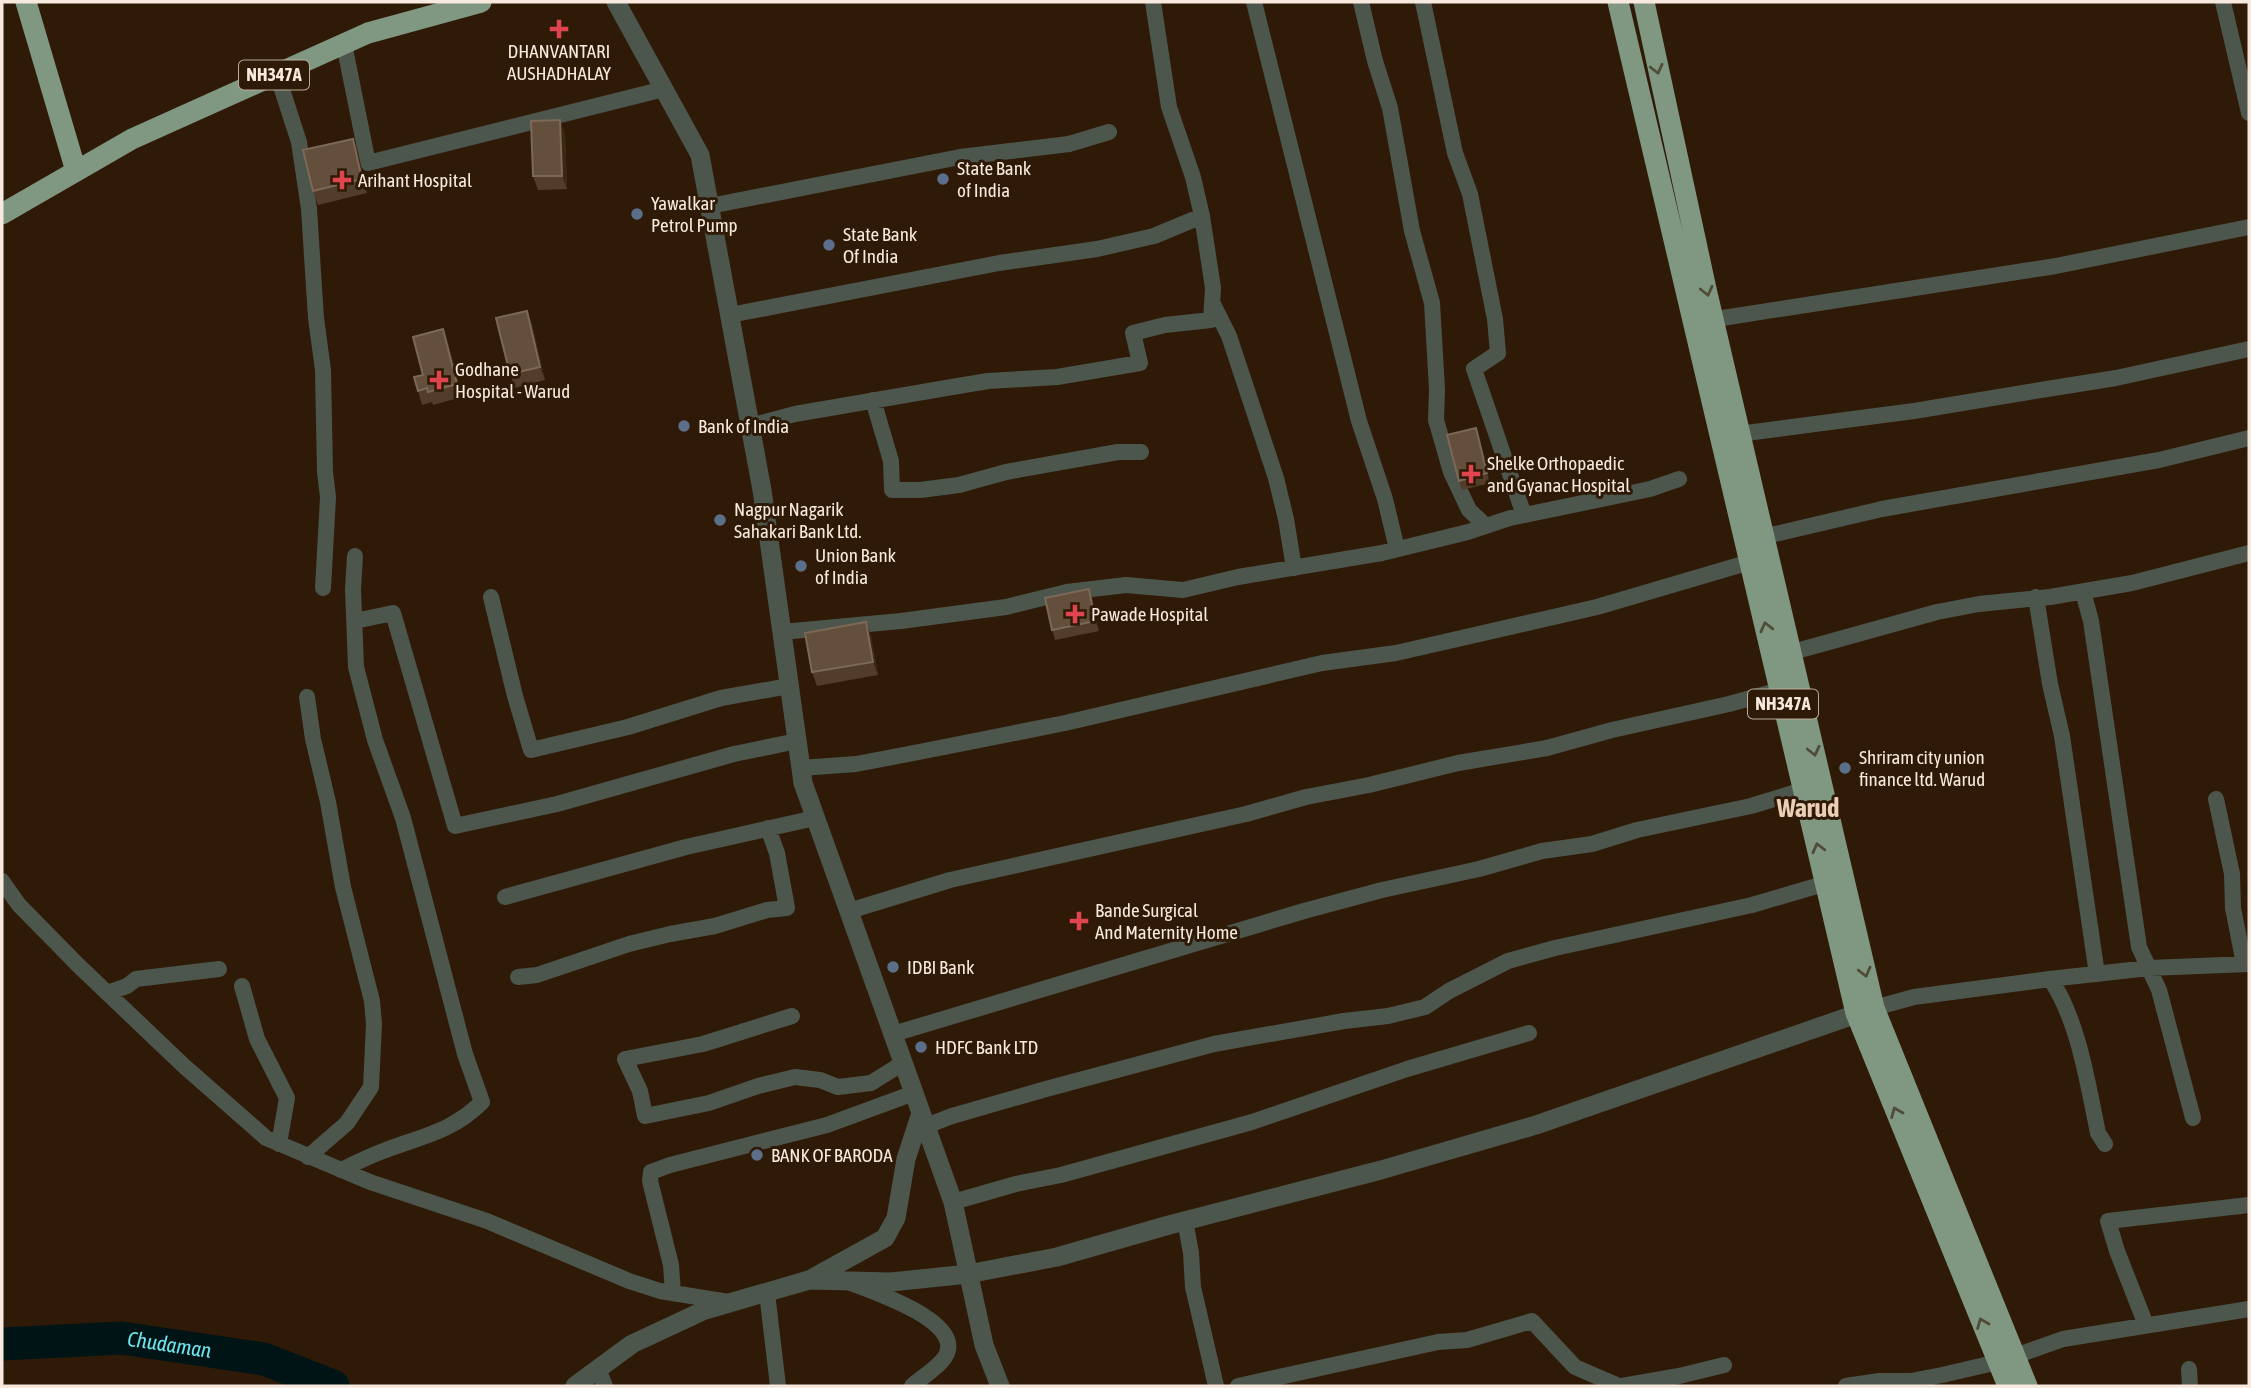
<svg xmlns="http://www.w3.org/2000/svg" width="2251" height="1388" viewBox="0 0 2251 1388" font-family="'Asap Condensed',sans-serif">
	<rect width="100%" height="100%" fill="#2e1a06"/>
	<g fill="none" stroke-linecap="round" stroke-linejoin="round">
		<path stroke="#001416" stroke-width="33" id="s1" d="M2 1344 122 1338 264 1359 333 1386"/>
		<path stroke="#4c564c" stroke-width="16" d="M1254 2 1359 421 1385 499 1397 549
			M1361 2 1375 61 1390 108 1412 231 1432 303 1437 389 1436 420 1451 472 1469 510 1486 526
			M1423 2 1455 153 1470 194 1495 319 1498 353 1474 369 1524 515
			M2223 2 2249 113
			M344 44 368 163 664 89
			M277 74 299 142 309 209 316 318 323 370 325 472 328 497 323 588
			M710 206 960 157 1069 144 1109 132
			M1213 304 1229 336 1276 478 1286 519 1294 568
			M730 315 999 263 1097 249 1154 236 1202 216
			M1703 321 2056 266 2249 227
			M873 400 891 461 892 490H920L959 485 1006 472 1118 452H1141
			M750 426 795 414 952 387 988 381 1057 377 1140 363 1133 333 1165 325 1211 320 1213 288 1202 216 1193 177 1169 107 1153 2
			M1731 435 1914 411 2047 389 2116 378 2249 349
			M1754 539 1882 509 2159 460 2249 438
			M2083 592 2091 621 2139 947 2159 990 2193 1118
			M491 597 515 696 531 750 628 727 721 698 789 686
			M2036 597 2050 684 2062 736 2097 974
			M355 621 393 613 455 826 557 804 734 754 797 741
			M782 632 901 621 1006 607 1067 592 1126 585 1183 590 1238 577 1382 553 1468 532 1510 518 1650 489 1679 479
			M1782 655 1937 612 1979 604 2050 597 2132 583 2249 553
			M307 697 313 739 328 802 343 887 372 1001 374 1024 371 1087 347 1123 308 1157
			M801 768 856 764 924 751 1065 723 1322 663 1396 653 1597 607 1750 562
			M2216 799 2232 874 2233 908 2244 964
			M2 881 19 905 79 966 184 1066 266 1138 370 1182 487 1221 629 1281 660 1291 729 1302
			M505 897 686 847 815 818
			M849 911 950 880 1246 814 1306 797 1369 785 1458 763 1547 748 1612 730 1729 704 1780 690
			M518 977 537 975 629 944 670 934 715 926 767 910 787 908 777 853 768 828
			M2050 979C2078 1018 2088 1085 2098 1133L2105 1144
			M242 986 257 1039 287 1098 279 1144
			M107 993 127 986 136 979 219 969
			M1874 1008 1914 997 2050 979 2149 968 2249 964
			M792 1016 703 1044 625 1059 640 1091 645 1116 709 1103 758 1086 795 1077 820 1080 838 1087 871 1083 903 1063
			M893 1034 1304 911 1382 890 1479 869 1542 851 1592 844 1637 830 1751 806 1803 790
			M926 1126 952 1116 1046 1089 1214 1044 1344 1021 1388 1016 1425 1007 1449 991 1508 961 1555 948 1752 905 1827 883
			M341 1170C356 1163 371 1155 386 1150 423 1136 453 1131 482 1102L465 1054 403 818 375 740 356 667 353 589 355 556
			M953 1202 1016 1184 1061 1175 1252 1122 1407 1069 1529 1033
			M1185 1220 1191 1253 1193 1287 1216 1386
			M851 1283C873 1292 967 1322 945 1357 938 1368 922 1377 912 1386
			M673 1293 671 1265 650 1181 651 1172 670 1165 827 1125 914 1093
			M767 1293 778 1386
			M2146 1325 2117 1251 2108 1221 2249 1205
			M598 1369 605 1386
			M2189 1369 2190 1386
			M1238 1386 1438 1342 1467 1340 1532 1321 1575 1367 1619 1386
			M1622 1386 1679 1376 1724 1365
			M1846 1386 1879 1381H1911L1942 1375 1998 1362 2063 1339 2249 1309"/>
		<path stroke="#4c564c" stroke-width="19" d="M616 2 700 155 762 490 803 783 953 1202 984 1345 1000 1386
			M809 1280 891 1282 968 1274 1057 1257 1169 1225 1381 1170 1536 1125 1871 1009
			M575 1386 632 1344 705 1310 809 1280 885 1238 896 1218 906 1159 921 1113"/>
		<path stroke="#809882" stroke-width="21" d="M26 2 76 171
			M1618 2 1856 1013 2008 1386
			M1644 2 1706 289 1874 1008 2027 1386
			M2 214 132 139 368 33 481 2"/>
	</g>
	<path fill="#523d2a" d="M565 133 567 189 538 190 533 176Z
		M353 139 358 152 367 193 318 205 313 191Z
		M532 324 545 380 515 388 510 374Z
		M448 343 462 397 433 405 432 402 422 405 418 391 423 375Z
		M1476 428 1490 483 1462 490 1459 481Z
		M1089 589 1092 598 1099 631 1055 640 1052 630Z
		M866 622 871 636 878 675 817 686 812 672Z"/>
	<path fill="#3c2713" d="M560 120 565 133 567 189 562 176Z
		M353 139 358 152 367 193 362 179Z
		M527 311 532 324 545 380 540 367Z
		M443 329 448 343 462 397 457 384Z
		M1476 428 1479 437 1490 483 1487 473Z
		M1089 589 1092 598 1099 631 1095 621Z
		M866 622 871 636 878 675 873 662Z"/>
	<path fill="#644f3d" stroke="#7b6856" stroke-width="2" d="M560 120 562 176H533L531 121Z
		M353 139 362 179 313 191 303 150Z
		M527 311 540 367 510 374 496 318Z
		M443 329 457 384 428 392 427 388 418 391 414 377 423 375 413 337Z
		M1476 428 1487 473 1459 481 1447 435Z
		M1089 589 1095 621 1052 630 1045 598Z
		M866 622 873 662 812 672 805 633Z"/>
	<defs><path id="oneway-chevron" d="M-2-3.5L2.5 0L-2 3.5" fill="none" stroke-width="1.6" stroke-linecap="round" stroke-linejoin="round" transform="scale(1.75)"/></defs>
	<g stroke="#4f4c38">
		<use href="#oneway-chevron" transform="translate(1657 69) rotate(77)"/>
		<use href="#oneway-chevron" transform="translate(1707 291) rotate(77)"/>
		<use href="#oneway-chevron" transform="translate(1766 627) rotate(-104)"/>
		<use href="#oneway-chevron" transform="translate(1814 751) rotate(77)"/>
		<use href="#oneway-chevron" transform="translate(1818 848) rotate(-104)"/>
		<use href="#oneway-chevron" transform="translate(1865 972) rotate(76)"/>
		<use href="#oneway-chevron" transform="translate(1896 1112) rotate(-112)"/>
		<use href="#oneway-chevron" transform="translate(1982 1323) rotate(-112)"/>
	</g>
	<g fill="#e0444e" stroke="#2e1a06" stroke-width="2.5">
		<path d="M555.5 18.5h7v7h7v7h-7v7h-7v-7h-7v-7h7z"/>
		<path d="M338.5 169.5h7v7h7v7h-7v7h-7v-7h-7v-7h7z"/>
		<path d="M435.5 369.5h7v7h7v7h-7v7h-7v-7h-7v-7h7z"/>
		<path d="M1467.5 463.5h7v7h7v7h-7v7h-7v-7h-7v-7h7z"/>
		<path d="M1071.5 603.5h7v7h7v7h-7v7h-7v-7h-7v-7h7z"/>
		<path d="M1075.5 910.5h7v7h7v7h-7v7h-7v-7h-7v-7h7z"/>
	</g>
	<g fill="#5c6f8a" stroke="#2e1a06" stroke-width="2.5">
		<circle cx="943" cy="179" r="7"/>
		<circle cx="637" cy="214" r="7"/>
		<circle cx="829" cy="245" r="7"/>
		<circle cx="684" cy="426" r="7"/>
		<circle cx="720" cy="520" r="7"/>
		<circle cx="801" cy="566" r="7"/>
		<circle cx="1845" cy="768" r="7"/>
		<circle cx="893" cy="967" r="7"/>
		<circle cx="921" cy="1047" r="7"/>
		<circle cx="757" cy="1155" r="7"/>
	</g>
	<g text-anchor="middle" stroke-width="6" stroke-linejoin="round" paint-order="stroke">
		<g fill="#2e1a06" stroke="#bbab9c" stroke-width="2">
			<rect x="239" y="60.5" width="70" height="29" rx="5"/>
			<rect x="1748" y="689.5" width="70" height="29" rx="5"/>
		</g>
		<g font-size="18" font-weight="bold" fill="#f7e9dd">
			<text x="274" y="81">NH347A</text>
			<text x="1783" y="710">NH347A</text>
		</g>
		<g font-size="19" fill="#f7e9dd" stroke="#2e1a06" text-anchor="start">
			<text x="559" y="58" text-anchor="middle">DHANVANTARI<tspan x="559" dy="22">AUSHADHALAY</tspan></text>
			<text x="957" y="175">State Bank<tspan x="957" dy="22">of India</tspan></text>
			<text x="358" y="187">Arihant Hospital</text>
			<text x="651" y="210">Yawalkar<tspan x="651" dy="22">Petrol Pump</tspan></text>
			<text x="843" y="241">State Bank<tspan x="843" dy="22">Of India</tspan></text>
			<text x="455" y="376">Godhane<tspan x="455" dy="22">Hospital - Warud</tspan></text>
			<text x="698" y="433">Bank of India</text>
			<text x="1487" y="470">Shelke Orthopaedic<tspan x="1487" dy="22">and Gyanac Hospital</tspan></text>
			<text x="734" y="516">Nagpur Nagarik<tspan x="734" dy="22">Sahakari Bank Ltd.</tspan></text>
			<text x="815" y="562">Union Bank<tspan x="815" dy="22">of India</tspan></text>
			<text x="1091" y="621">Pawade Hospital</text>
			<text x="1859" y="764">Shriram city union<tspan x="1859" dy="22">finance ltd. Warud</tspan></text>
			<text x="1095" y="917">Bande Surgical<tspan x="1095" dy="22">And Maternity Home</tspan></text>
			<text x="907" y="974">IDBI Bank</text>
			<text x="935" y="1054">HDFC Bank LTD</text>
			<text x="771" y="1162">BANK OF BARODA</text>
		</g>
		<g font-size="21" font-style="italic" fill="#6de7ee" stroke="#2e1a06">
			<text dy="7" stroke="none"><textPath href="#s1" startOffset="168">Chudaman</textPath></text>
		</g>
		<g font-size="26" font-weight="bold" fill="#eaceb5" stroke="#2e1a06">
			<text x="1808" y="817">Warud</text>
		</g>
	</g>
	<rect width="2251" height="1388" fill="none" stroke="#f7e9dd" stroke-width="7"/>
</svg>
